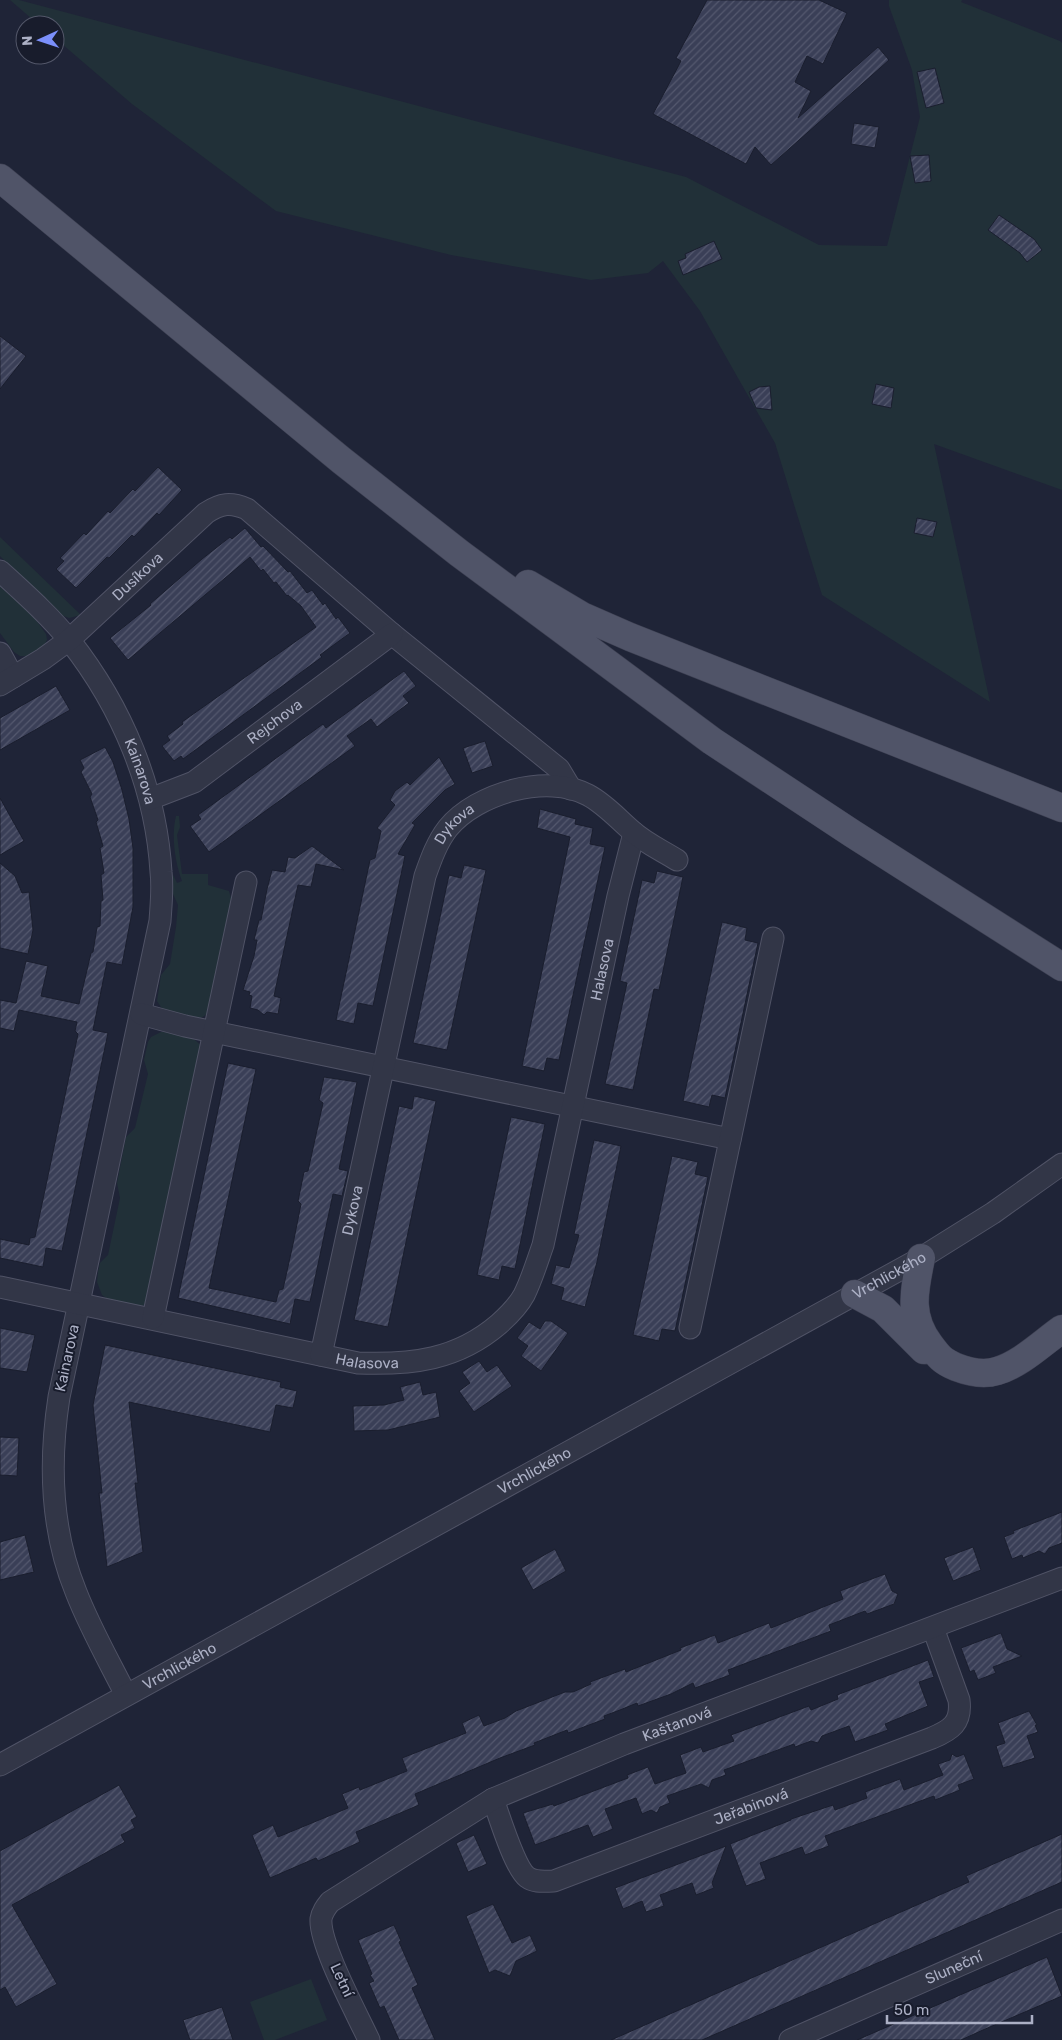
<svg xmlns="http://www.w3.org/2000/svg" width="1062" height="2040" viewBox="0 0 1062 2040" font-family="Rubik,sans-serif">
	<defs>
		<pattern id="building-hatch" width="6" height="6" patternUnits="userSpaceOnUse" patternTransform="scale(1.25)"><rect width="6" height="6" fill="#3a3f57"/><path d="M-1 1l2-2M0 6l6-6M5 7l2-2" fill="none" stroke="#54586e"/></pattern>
	</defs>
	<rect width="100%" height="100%" fill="#1f2437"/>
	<path fill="#213038" d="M10 0H19L686 177 819 245 887 246 920 117 912 70 889 6V0H962L961 2 1060 41 1062 43V490L934 444 990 702 822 595 775 443 700 311 663 261 648 273 591 280 451 255 276 211 132 104 55 38V25H39Z
		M0 537 81 615 69 618 58 614 0 556Z
		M0 586 34 617 46 634 47 640 42 649 32 656H20L14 652 0 633Z
		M176 816H179L180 827 177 835 182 874H208V885L229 891 233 905 210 1012 198 1020 163 1010 157 1001 161 975 170 964 176 927 178 905 173 894V875L177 883 182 881C175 862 171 836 176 816Z
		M161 1032C175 1032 192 1034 201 1046L145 1305 140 1306 108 1299 102 1295 97 1282 98 1272 100 1263 108 1255 120 1198 117 1183 126 1137 135 1128 148 1074 144 1060 148 1042 151 1037Z
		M311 1979 327 2020 275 2040H264L250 2002Z"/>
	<path fill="url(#building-hatch)" stroke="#1a1e2e" d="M707 0H819L847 13 823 64 807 56 795 82 811 91 798 118 878 47 889 60 771 165 755 147 746 164 653 114 681 61 676 58Z
		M935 68 944 103 926 108 917 72Z
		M854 123 879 127 875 148 851 144Z
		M929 155 931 181 915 183 910 156Z
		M999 215 1034 239 1042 250 1027 262 1020 253 988 230Z
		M714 241 722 259 683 275 678 261 686 258 685 254Z
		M0 336 26 356 0 389Z
		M876 384 894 388 891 408 872 404Z
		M770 386 772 410 756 408 749 392 759 387Z
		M158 467 182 490 159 515 157 513 134 537 132 535 109 558 107 557 76 588 56 569 64 561 60 558 84 533 86 535 108 511 110 513 133 489 135 491Z
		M917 518 937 522 933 537 914 533Z
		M245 528 261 547 263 546 288 572 290 571 307 593 312 590 323 605 325 603 336 619 338 617 350 633 320 655 322 657 183 759 181 756 174 761 162 746 170 740 167 736 183 724 182 722 316 627 301 606 288 595 287 596 276 582 274 583 263 569 261 571 250 557 128 660 110 638 151 605 150 604 202 559 230 537 232 539Z
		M404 671 416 686 403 696 409 703 377 727 371 719 347 736 355 746 209 852 190 826 201 819 198 815 323 724 326 728Z
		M56 686 70 710 0 750V718Z
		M485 741 493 766 472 773 463 748Z
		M105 747 113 762 122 790 129 819 133 848V907L122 965 107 962 93 1030 108 1033 62 1251 46 1248 43 1267 0 1258V1239L29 1245 30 1238 35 1237 78 1034 75 1031 77 1022 19 1010 14 1031 0 1028V1000L16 1003 26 961 48 966 41 996 79 1004 91 953 93 952 97 927 100 926 101 901 103 900 101 875 104 873 100 848 103 846 96 822 98 820 90 797 92 794 81 772 84 768 80 760Z
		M439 757 455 784 445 790 412 823 415 825 398 854 405 856 373 1006 358 1003 354 1024 336 1020 370 860 375 858 381 831 377 828 395 805 390 800 395 791 407 782 410 785Z
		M0 798 24 841 0 855Z
		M540 809 576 819 575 824 593 828 590 844 605 847 559 1060 547 1058 544 1071 522 1066 570 837 537 828Z
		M312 846 344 870 316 864 311 887 298 885 274 996 281 998 278 1014 267 1012 264 1015 258 1010 250 1008 252 996 249 995 250 992 243 990 254 956 257 940H254L259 920H261L267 889 272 870 285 872 288 857 295 858Z
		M0 863 15 876 22 893 29 892 33 930 28 954 0 948Z
		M464 865 486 870 447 1050 413 1043 449 875 461 878Z
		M657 871 683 877 659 990 654 989 633 1090 605 1084 627 983 620 981 642 880 654 883Z
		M722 922 747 928 745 940 758 943 725 1098 712 1095 709 1107 683 1101Z
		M228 1063 256 1069 209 1288 276 1302 279 1290 283 1289 293 1244 301 1204 298 1201 304 1172 308 1171 323 1103 319 1100 324 1077 357 1082 339 1169 348 1171 342 1196 333 1194 310 1302 295 1299 290 1324 178 1298Z
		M414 1096 436 1101 388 1327 354 1320 399 1106 412 1109Z
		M511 1117 545 1124 515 1269 502 1266 499 1280 477 1275Z
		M594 1140 621 1146 597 1262 585 1307 561 1300 564 1288 551 1284 556 1265 569 1268 579 1235 574 1234Z
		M672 1156 698 1162 695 1174 708 1177 675 1331 662 1329 659 1341 633 1335Z
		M545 1321H551L568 1333 541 1371 521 1356 528 1346 517 1338 529 1322 540 1329Z
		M0 1328 35 1335 27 1372 0 1368Z
		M105 1345 281 1382 280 1387 297 1391 293 1408 276 1405 270 1432 129 1402 138 1483H135L143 1552 107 1567 99 1493H102L93 1405Z
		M479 1361 487 1372 497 1365 512 1386 474 1412 459 1391 470 1383 462 1372Z
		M420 1382 423 1395 436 1392 440 1417 388 1430 354 1431 353 1406 384 1405 404 1400 400 1387Z
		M0 1437 19 1438 17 1476 0 1475Z
		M1062 1512V1543L1049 1548 1045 1554 1039 1551 1023 1558 1022 1555 1012 1559 1004 1537 1014 1533 1013 1531Z
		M25 1535 34 1572 0 1580V1542Z
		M973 1547 981 1570 953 1581 944 1558Z
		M555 1549 566 1571 533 1590 521 1568Z
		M885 1574 892 1591 898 1594 894 1604 867 1614 865 1611 829 1625 831 1631 728 1670 730 1675 695 1688 693 1683 671 1694 638 1706 637 1703 620 1710 604 1716 605 1719 589 1725 568 1733 567 1730 534 1743 535 1745 500 1758 415 1794 419 1805 356 1832 360 1842 318 1861 316 1858 270 1878 252 1835 273 1825 278 1837 348 1808 342 1794 359 1787 360 1790 407 1771 402 1758 466 1733 462 1723 479 1715 484 1726 505 1718 516 1711 565 1692H573L591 1684 590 1682 625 1669 626 1672 681 1650 680 1648 715 1635 718 1643 769 1623 771 1628 843 1599 840 1591Z
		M1001 1633 1007 1649 1022 1656 993 1667 996 1673 978 1680 974 1670 970 1672 961 1648Z
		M928 1660 934 1677 919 1682 928 1706 885 1724 888 1730 855 1742 849 1726 822 1736 818 1743 811 1741 795 1747 794 1744 724 1770 726 1775 712 1780 709 1788 701 1784 667 1796 670 1803 660 1807 657 1813 651 1810 642 1814 636 1798 605 1809 613 1829 593 1837 588 1825 535 1845 523 1813 553 1804 554 1806 628 1778 627 1775 648 1767 655 1784 686 1773 680 1755 701 1747 703 1752 734 1741 731 1735 809 1706 811 1710 838 1699 837 1695Z
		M1029 1711 1037 1725H1035L1038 1732 1027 1736 1035 1758 1003 1768 996 1746 1005 1743 998 1723Z
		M952 1754 957 1757 964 1754 974 1779 958 1785 960 1790 935 1800 934 1796 825 1836 829 1846 805 1855 802 1847 760 1863 766 1879 746 1886 730 1844 791 1820V1819L833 1805 835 1810 867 1798 865 1792 900 1779 904 1790 943 1775 938 1764 950 1760Z
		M119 1785 137 1817 131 1820 135 1828 121 1835 125 1842 12 1905 57 1984 16 2007 5 1987 0 1990V1851Z
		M1062 1834V1882L702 2040H611L969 1882 966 1876Z
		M474 1835 487 1864 468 1872 456 1843Z
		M726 1846 712 1883 714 1888 696 1895 692 1883 660 1895 664 1906 646 1912 642 1901 623 1909 615 1888Z
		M493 1904 512 1943 530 1935 537 1951 516 1961 510 1976 495 1970 489 1973 466 1916Z
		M394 1925 401 1941 399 1942 418 1985 412 1988 435 2040H399L384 2006 380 2008 369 1983 374 1981 370 1975 372 1974 358 1940Z
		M1047 1957 1062 1996 983 2030 961 2040H857Z
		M222 2007 233 2040H190L183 2020Z"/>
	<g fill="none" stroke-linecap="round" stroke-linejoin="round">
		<defs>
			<g id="minor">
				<path id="s1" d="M0 571C24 593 50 616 70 641 122 707 156 788 161 872 163 888 161 905 160 921L59 1397C49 1462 51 1531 76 1592 90 1628 109 1661 126 1695"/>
				<path d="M0 653 13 677"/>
				<path id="s2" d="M0 685 43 659 69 640 206 513C221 503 231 502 247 509L392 634 559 769 571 789"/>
				<path id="s3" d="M150 799 194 782 392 634"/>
				<path d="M141 1014 185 1026 730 1139"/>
				<path id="s4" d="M0 1287 358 1363C412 1365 457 1360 499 1324 508 1316 518 1306 524 1295 532 1279 537 1262 543 1245L618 896 634 833"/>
				<path d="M153 1318 246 882"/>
				<path d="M690 1328 773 938"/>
				<path id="s5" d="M321 1355 425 876C431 859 437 842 448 828 477 793 547 773 588 795 605 804 618 819 632 831 645 843 663 851 677 860"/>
				<path id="s6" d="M0 1765 921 1258 993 1213 1062 1164"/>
				<path id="s7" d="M493 1799C499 1816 515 1868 527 1877 535 1883 545 1881 554 1881L932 1738C951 1730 962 1723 959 1700L933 1628"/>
				<path id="s8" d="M369 2040C357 2014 319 1944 321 1919 322 1912 326 1907 330 1902L493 1799 624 1744 1062 1578"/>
				<path id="s9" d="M790 2040 1062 1920"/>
			</g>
			<path id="major" d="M0 178 341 460 459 553 712 741 853 834 1062 967
				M528 584 582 616 630 637 1062 808
				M921 1258C914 1291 908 1316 930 1345 939 1357 942 1361 956 1367 969 1372 984 1375 997 1371 1021 1364 1042 1343 1062 1329
				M855 1294 883 1309 924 1350"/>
		</defs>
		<use href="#minor" stroke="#505366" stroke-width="23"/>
		<use href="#major" stroke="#3c3f51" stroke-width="29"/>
		<use href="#minor" stroke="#323647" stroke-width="21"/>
		<use href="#major" stroke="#505468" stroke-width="28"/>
	</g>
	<g text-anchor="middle" stroke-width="4" stroke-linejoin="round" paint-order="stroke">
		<g font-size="15" fill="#acb0c5" stroke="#181c2c">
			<text dy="5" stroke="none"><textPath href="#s2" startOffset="176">Dusíkova</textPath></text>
			<text dy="5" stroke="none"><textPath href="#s3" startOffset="148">Rejchova</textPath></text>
			<text dy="5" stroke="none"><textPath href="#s1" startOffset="248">Kainarova</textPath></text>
			<text dy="5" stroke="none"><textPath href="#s5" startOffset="551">Dykova</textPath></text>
			<text dy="5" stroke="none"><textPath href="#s4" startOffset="890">Halasova</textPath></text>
			<text dy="5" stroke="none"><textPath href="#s5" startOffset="148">Dykova</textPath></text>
			<text dy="5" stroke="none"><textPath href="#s6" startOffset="1015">Vrchlického</textPath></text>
			<text transform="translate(67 1358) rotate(-78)" y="5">Kainarova</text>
			<text dy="5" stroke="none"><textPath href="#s4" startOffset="375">Halasova</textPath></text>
			<text dy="5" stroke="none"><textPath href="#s6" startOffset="610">Vrchlického</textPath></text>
			<text dy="5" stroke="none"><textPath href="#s6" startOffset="205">Vrchlického</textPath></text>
			<text dy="5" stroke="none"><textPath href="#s8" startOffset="542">Kaštanová</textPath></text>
			<text dy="5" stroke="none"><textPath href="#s7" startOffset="324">Jeřabinová</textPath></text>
			<text dy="5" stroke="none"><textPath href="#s9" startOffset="179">Sluneční</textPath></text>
			<text transform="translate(342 1980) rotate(65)" y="5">Letní</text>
		</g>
	</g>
	<g transform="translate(40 40) rotate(267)"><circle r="24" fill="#181c2c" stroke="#535769"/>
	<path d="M0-4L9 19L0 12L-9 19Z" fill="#7b8ffb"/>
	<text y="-8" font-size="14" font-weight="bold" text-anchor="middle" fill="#acb0c5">N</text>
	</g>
	<path d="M887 2015v8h145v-8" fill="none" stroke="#acb0c5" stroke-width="2.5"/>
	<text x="894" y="2015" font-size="15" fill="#acb0c5" stroke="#181c2c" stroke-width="4" paint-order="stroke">50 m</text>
</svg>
